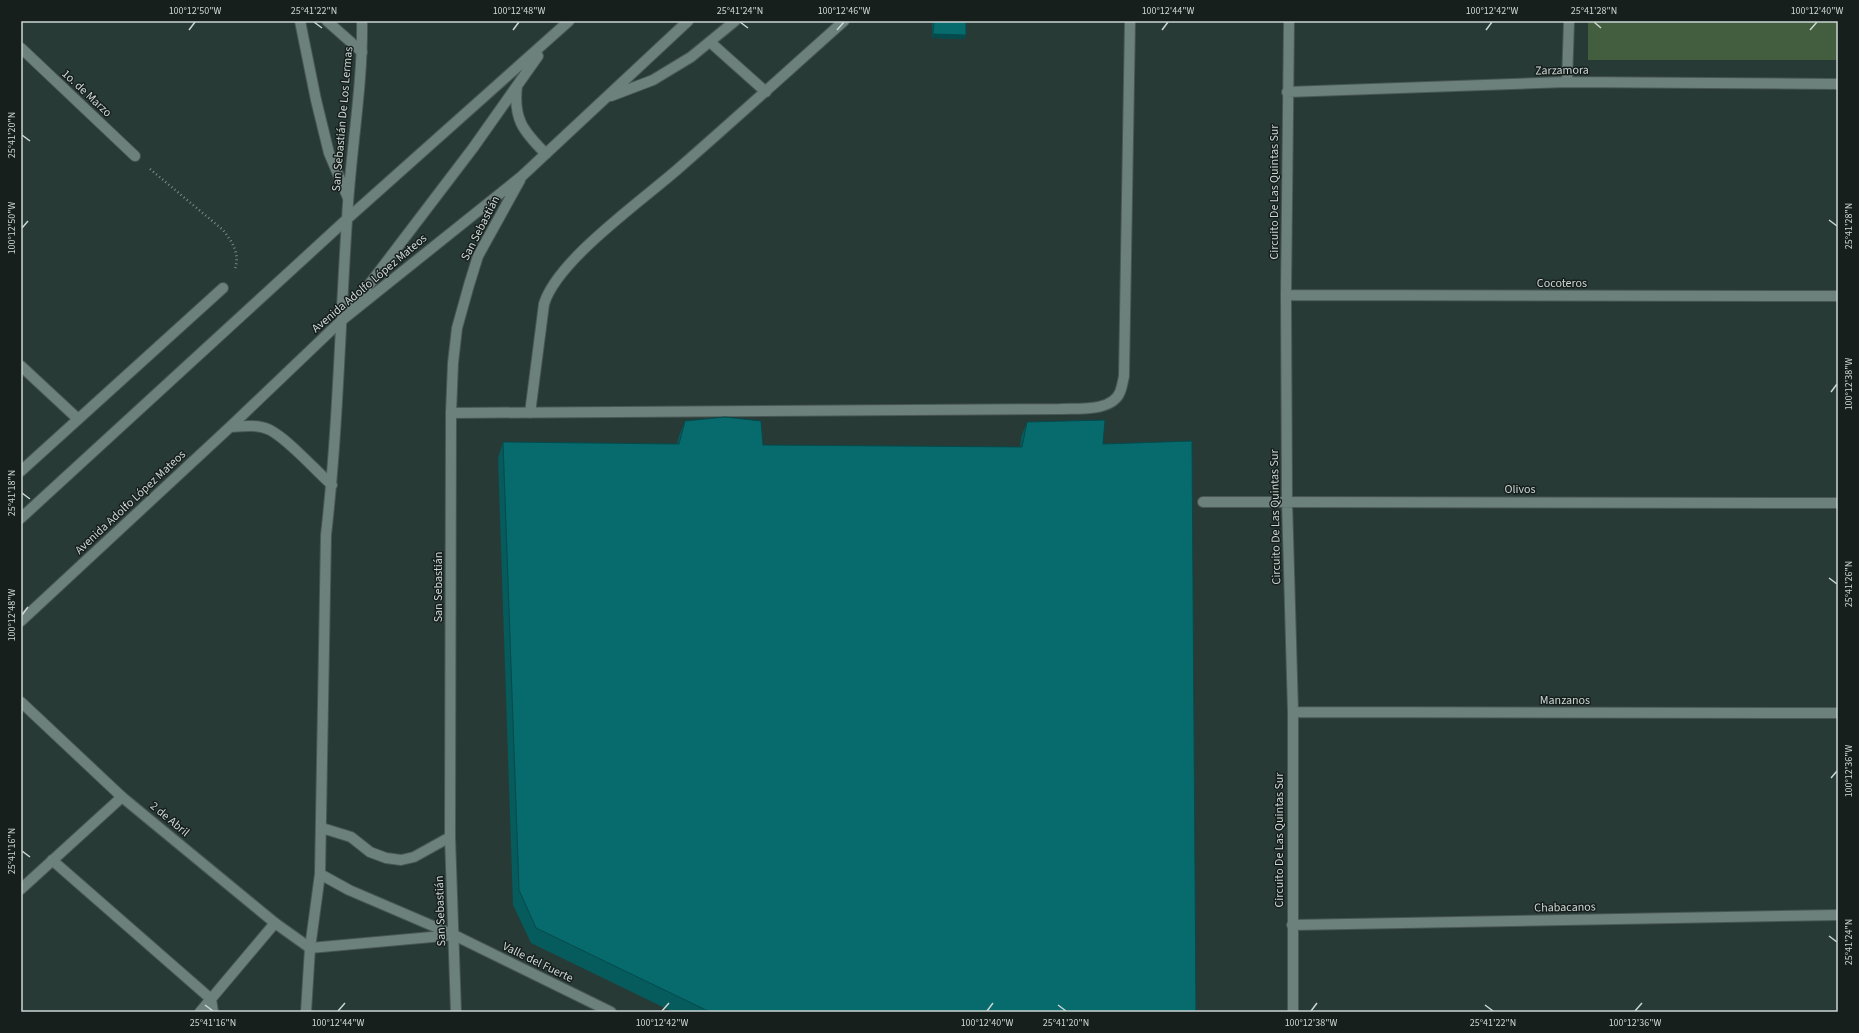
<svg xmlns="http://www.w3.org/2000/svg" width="1859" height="1033" viewBox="0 0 1859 1033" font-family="'Source Sans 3',sans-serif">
	<rect width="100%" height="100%" fill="#283a36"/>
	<path fill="#435d3f" d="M1588 21H1838V60H1588Z"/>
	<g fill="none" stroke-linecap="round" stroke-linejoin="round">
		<defs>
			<path id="lane" d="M710 42 766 92
				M451 413 1060 409C1078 408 1112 412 1120 392 1122 387 1123 381 1124 376L1130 21
				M530 413 544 304C557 260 643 200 679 168 734 120 789 70 844 21
				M52 860 211 999 213 1012
				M21 889 122 797
				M200 1012 275 923"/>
			<path id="street" d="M327 21 362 52
				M1289 21 1286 295 1287 501 1293 712V1012
				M21 48 135 156
				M1567 82 1569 21
				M1287 92 1567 82 1838 84
				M1286 295 1838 296
				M21 366 78 419
				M21 471 223 288
				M1203 502 1838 503
				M21 702 122 797 275 923 310 948 454 935
				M1293 712 1838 713
				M320 874 349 890 454 935 611 1012
				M1292 925 1838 915"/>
			<path id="secondary" d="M300 21 316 100 329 153 348 198
				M517 86C513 119 523 131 546 154
				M611 96 653 80 691 57 735 21
				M352 307 473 148 538 56
				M230 427C243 426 258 424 270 430 289 440 315 470 332 485
				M21 518 347 219 569 21
				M21 621 230 427 342 320 522 176 688 21
				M322 828 351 837 370 852 386 858 401 860 414 857 450 837
				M306 1012 310 948 320 874 326 535C338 430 340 325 347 220 350 154 363 88 362 21
				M456 1012 450 837 451 413 453 363 457 328 469 285 478 256 520 180"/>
		</defs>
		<use href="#lane" stroke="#485754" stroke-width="12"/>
		<use href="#street" stroke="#485754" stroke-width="12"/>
		<use href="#secondary" stroke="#485754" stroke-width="12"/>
		<path stroke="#7e8c88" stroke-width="2.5" stroke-dasharray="1 3" stroke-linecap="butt" d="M150 169 223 230C233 243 241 255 234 271"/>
		<use href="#lane" stroke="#6d817c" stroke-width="10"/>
		<use href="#street" stroke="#6d817c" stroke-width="10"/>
		<use href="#secondary" stroke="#6d817c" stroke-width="10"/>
	</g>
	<path fill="#065b5d" d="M932 21H966V35L964 39 932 38Z
		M685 421 763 445 1020 447 1021 437 1027 422 1103 444 1196 1012H673L531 943 513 905 498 458 503 442 677 444 679 436Z"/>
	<path fill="#054a4c" d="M933 34 966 35 964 39 932 38Z"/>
	<path fill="#076a6c" stroke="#054a4c" d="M934 21H966V35L933 34Z
		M725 417 761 421 763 445 1022 447 1027 422 1105 420 1103 444 1192 441 1196 1012H710L536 928 519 890 503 442 679 444 685 421Z"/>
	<path fill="none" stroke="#cbd6d3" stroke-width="1.5" d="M314 22 322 28M740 22 748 28M1594 22 1601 28M189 30 195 22M513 30 519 22M837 30 844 22M1162 30 1168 22M1486 30 1492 22M1810 30 1817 22M22 135 30 141M1829 220 1837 226M22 228 28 221M1831 392 1837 384M22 493 30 499M1829 578 1837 584M22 615 28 607M1831 778 1837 771M22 851 30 857M1829 936 1837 942M205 1005 213 1011M1058 1005 1066 1011M1485 1005 1493 1011M338 1011 345 1003M662 1011 669 1003M987 1011 993 1003M1311 1011 1317 1003M1635 1011 1642 1003"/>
	<g text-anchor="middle" stroke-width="3" stroke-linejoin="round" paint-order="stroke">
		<g font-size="12" fill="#cbd6d3" stroke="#171f1d">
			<text transform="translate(1562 70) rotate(-1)" y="4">Zarzamora</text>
			<text transform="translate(87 93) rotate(43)" y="4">1o. de Marzo</text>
			<text transform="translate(342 119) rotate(-85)" y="4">San Sebastián De Los Lermas</text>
			<text transform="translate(1274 192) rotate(-90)" y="4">Circuito De Las Quintas Sur</text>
			<text transform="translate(480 228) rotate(-63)" y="4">San Sebastián</text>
			<text transform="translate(369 283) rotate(-40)" y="4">Avenida Adolfo López Mateos</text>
			<text x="1562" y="287">Cocoteros</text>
			<text x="1520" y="493">Olivos</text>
			<text transform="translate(130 502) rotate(-43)" y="4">Avenida Adolfo López Mateos</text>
			<text transform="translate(1275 517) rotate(-91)" y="4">Circuito De Las Quintas Sur</text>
			<text transform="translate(438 587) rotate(-90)" y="4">San Sebastián</text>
			<text x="1565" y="704">Manzanos</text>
			<text transform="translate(170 819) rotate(40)" y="4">2 de Abril</text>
			<text transform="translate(1279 840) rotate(-90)" y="4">Circuito De Las Quintas Sur</text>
			<text transform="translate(1565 907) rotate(-1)" y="4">Chabacanos</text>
			<text transform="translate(440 911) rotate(-92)" y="4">San Sebastián</text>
			<text transform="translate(538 962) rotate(26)" y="4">Valle del Fuerte</text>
		</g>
	</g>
	<rect width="1859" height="1033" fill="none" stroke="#171f1d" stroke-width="44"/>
	<rect x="22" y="22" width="1815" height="989" fill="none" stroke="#cbd6d3" stroke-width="1.5"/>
	<g font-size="10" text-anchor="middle" fill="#cbd6d3">
		<text x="195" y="14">100°12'50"W</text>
		<text x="314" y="14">25°41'22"N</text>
		<text x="519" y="14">100°12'48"W</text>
		<text x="740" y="14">25°41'24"N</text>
		<text x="844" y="14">100°12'46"W</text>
		<text x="1168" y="14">100°12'44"W</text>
		<text x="1492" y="14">100°12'42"W</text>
		<text x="1594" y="14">25°41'28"N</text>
		<text x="1817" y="14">100°12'40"W</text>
		<text transform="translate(11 135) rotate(-90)" y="4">25°41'20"N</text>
		<text transform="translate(1848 226) rotate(-90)" y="4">25°41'28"N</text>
		<text transform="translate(11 228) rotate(-90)" y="4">100°12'50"W</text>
		<text transform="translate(1848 384) rotate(-90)" y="4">100°12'38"W</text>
		<text transform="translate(11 493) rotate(-90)" y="4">25°41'18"N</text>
		<text transform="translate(1848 584) rotate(-90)" y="4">25°41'26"N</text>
		<text transform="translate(11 615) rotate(-90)" y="4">100°12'48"W</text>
		<text transform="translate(1848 771) rotate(-90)" y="4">100°12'36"W</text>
		<text transform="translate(11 851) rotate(-90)" y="4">25°41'16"N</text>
		<text transform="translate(1848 942) rotate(-90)" y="4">25°41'24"N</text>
		<text x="213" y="1026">25°41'16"N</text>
		<text x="338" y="1026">100°12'44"W</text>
		<text x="662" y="1026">100°12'42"W</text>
		<text x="987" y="1026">100°12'40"W</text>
		<text x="1066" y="1026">25°41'20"N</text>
		<text x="1311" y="1026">100°12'38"W</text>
		<text x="1493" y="1026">25°41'22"N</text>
		<text x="1635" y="1026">100°12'36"W</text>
	</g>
</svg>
